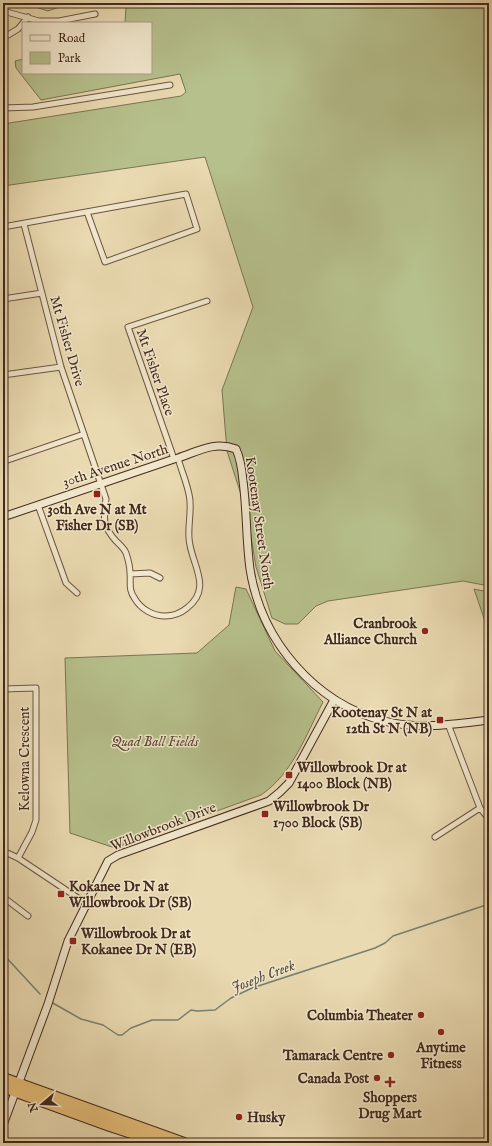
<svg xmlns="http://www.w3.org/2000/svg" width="492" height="1146" viewBox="0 0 492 1146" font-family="'IM FELL English',serif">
	<rect width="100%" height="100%" fill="#eadab1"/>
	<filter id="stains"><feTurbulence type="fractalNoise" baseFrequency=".005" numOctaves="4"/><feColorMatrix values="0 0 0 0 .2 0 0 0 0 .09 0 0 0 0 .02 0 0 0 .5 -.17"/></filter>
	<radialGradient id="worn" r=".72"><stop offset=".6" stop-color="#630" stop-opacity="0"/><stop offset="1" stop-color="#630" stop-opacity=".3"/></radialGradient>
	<path fill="#b6c08c" stroke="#7c7454" d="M23 3H70L48 11Z
		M123 3H489V586L463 581 328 601 316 606 298 624H285L272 618 256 567 247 513 227 451 222 390 253 307 205 157 3 186V124L181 96 186 92 180 74 41 100 16 68 15 61 23 59V73H151V23H125L126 7Z
		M236 587 246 589 275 651 323 702C306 735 293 773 261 795L115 848 70 833 65 658 197 653 229 625Z
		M474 589 489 592V633Z"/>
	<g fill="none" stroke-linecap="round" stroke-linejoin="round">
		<path stroke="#768172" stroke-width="1.5" d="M3 954 40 994
			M51 1002 81 1019 103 1025 118 1035H122L131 1028 152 1020H178L191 1010 197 1011 215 1010 231 998 252 988 375 948 385 943 393 936 489 904"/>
		<defs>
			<path id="street" d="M3 11 39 21H59L95 14
				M3 38 18 29 28 17
				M3 108 33 107 170 85
				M24 224 61 367 106 499C103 518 103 527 116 541 120 545 124 548 126 553 128 559 130 566 130 573 131 584 128 589 135 599 141 609 153 616 165 616 173 616 181 613 187 608 214 587 190 563 189 538 188 526 191 514 190 502 190 490 181 470 178 458L174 459 128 327 207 301
				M3 227 186 194 197 229 105 262 87 212
				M3 299 42 293
				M3 375 61 367
				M5 461 84 434
				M38 505 66 583 77 593
				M130 574 150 573 160 578
				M3 689 36 688V820L32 832 18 858
				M448 724 480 808 489 819
				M435 837 480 808
				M3 851 18 858 87 904
				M3 897 28 916"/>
			<path id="secondary" d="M178 458C199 451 214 441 236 449 241 460 242 470 243 481 247 510 246 540 250 569 261 640 314 703 384 721 418 730 455 724 489 720
				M3 517 174 459
				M3 1125 48 1004 68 941 108 861 118 855 269 801 280 792 289 783 334 700"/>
			<path id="highway" d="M3 1078 184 1143
				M3 1087 110 1126 162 1143"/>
		</defs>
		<use href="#street" stroke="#6d5541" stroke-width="7"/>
		<use href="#secondary" stroke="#43291c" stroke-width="9"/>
		<use href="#highway" stroke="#43291c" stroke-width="12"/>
		<use href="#street" stroke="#f1e7cc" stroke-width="5"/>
		<use href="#secondary" stroke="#f1e7cc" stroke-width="7"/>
		<use href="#highway" stroke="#e5bd78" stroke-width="10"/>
	</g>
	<g fill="#8f2418" stroke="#f1e7cc" stroke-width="1.5">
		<rect x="93" y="490" width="8" height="8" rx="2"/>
		<circle cx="425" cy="631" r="4"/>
		<rect x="436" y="716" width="8" height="8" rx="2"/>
		<rect x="285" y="771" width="8" height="8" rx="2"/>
		<rect x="261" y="810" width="8" height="8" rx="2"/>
		<rect x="57" y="890" width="8" height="8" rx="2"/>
		<rect x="69" y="937" width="8" height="8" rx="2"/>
		<circle cx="421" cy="1015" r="4"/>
		<circle cx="441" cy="1032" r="4"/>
		<circle cx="391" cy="1055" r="4"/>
		<circle cx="377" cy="1078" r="4"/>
		<path d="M388 1076h4v4h4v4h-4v4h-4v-4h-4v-4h4z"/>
		<circle cx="239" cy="1117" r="4"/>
	</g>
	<g text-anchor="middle" stroke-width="3" stroke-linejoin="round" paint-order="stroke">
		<g font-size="14" fill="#43291c" stroke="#f1e7cc">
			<text transform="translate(68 341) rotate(74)" y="5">Mt Fisher Drive</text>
			<text transform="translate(156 372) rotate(71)" y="5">Mt Fisher Place</text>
			<text transform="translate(115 465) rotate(-18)" y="5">30th Avenue North</text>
			<text transform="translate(260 523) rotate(82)" y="5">Kootenay Street North</text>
			<text transform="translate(24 759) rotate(-90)" y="5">Kelowna Crescent</text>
			<text transform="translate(163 826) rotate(-21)" y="5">Willowbrook Drive</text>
		</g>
		<g font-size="14" font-weight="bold" fill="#43291c" stroke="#f1e7cc" text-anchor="end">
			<text x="97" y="514" text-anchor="middle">30th Ave N at Mt<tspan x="97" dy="16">Fisher Dr (SB)</tspan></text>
			<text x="417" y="628">Cranbrook<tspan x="417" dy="16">Alliance Church</tspan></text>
			<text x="432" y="717">Kootenay St N at<tspan x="432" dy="16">12th St N (NB)</tspan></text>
			<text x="297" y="772" text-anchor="start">Willowbrook Dr at<tspan x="297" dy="16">1400 Block (NB)</tspan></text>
			<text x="273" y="811" text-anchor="start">Willowbrook Dr<tspan x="273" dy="16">1700 Block (SB)</tspan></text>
			<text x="69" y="891" text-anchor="start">Kokanee Dr N at<tspan x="69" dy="16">Willowbrook Dr (SB)</tspan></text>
			<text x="81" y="938" text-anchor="start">Willowbrook Dr at<tspan x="81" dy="16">Kokanee Dr N (EB)</tspan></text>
			<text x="413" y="1020">Columbia Theater</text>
			<text x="441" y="1052" text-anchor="middle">Anytime<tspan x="441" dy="16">Fitness</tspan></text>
			<text x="383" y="1060">Tamarack Centre</text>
			<text x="369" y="1083">Canada Post</text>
			<text x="390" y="1102" text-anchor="middle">Shoppers<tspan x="390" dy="16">Drug Mart</tspan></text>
			<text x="247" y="1122" text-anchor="start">Husky</text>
		</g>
		<g font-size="14" font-style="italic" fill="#5a4732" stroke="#f1e7cc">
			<text x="155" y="746">Quad Ball Fields</text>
		</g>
		<g font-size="15" font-style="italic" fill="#584e40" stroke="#f1e7cc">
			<text transform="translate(263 976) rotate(-21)" y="5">Joseph Creek</text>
		</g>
	</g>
	<rect width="492" height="1146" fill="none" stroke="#eadab1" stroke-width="16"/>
	<rect x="4" y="4" width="484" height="1138" fill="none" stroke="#43291c" stroke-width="2"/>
	<rect x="8" y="8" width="476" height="1130" fill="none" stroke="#43291c"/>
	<rect x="22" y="22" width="130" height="52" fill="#f1e7cc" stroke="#ab9b86"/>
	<rect x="30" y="35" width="20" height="6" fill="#f1e7cc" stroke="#ab9b86"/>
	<text x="58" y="42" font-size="12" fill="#43291c">Road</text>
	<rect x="30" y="52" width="20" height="12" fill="#b6c08c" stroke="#ab9b86"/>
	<text x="58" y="62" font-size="12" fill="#43291c">Park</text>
	<g transform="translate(42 1104) rotate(251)" stroke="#f1e7cc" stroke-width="3" paint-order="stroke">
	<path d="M0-3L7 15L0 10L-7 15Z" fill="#43291c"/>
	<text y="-6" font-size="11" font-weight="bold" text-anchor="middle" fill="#43291c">N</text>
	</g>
	<rect width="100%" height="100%" filter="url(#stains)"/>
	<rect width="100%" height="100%" fill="url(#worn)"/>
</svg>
